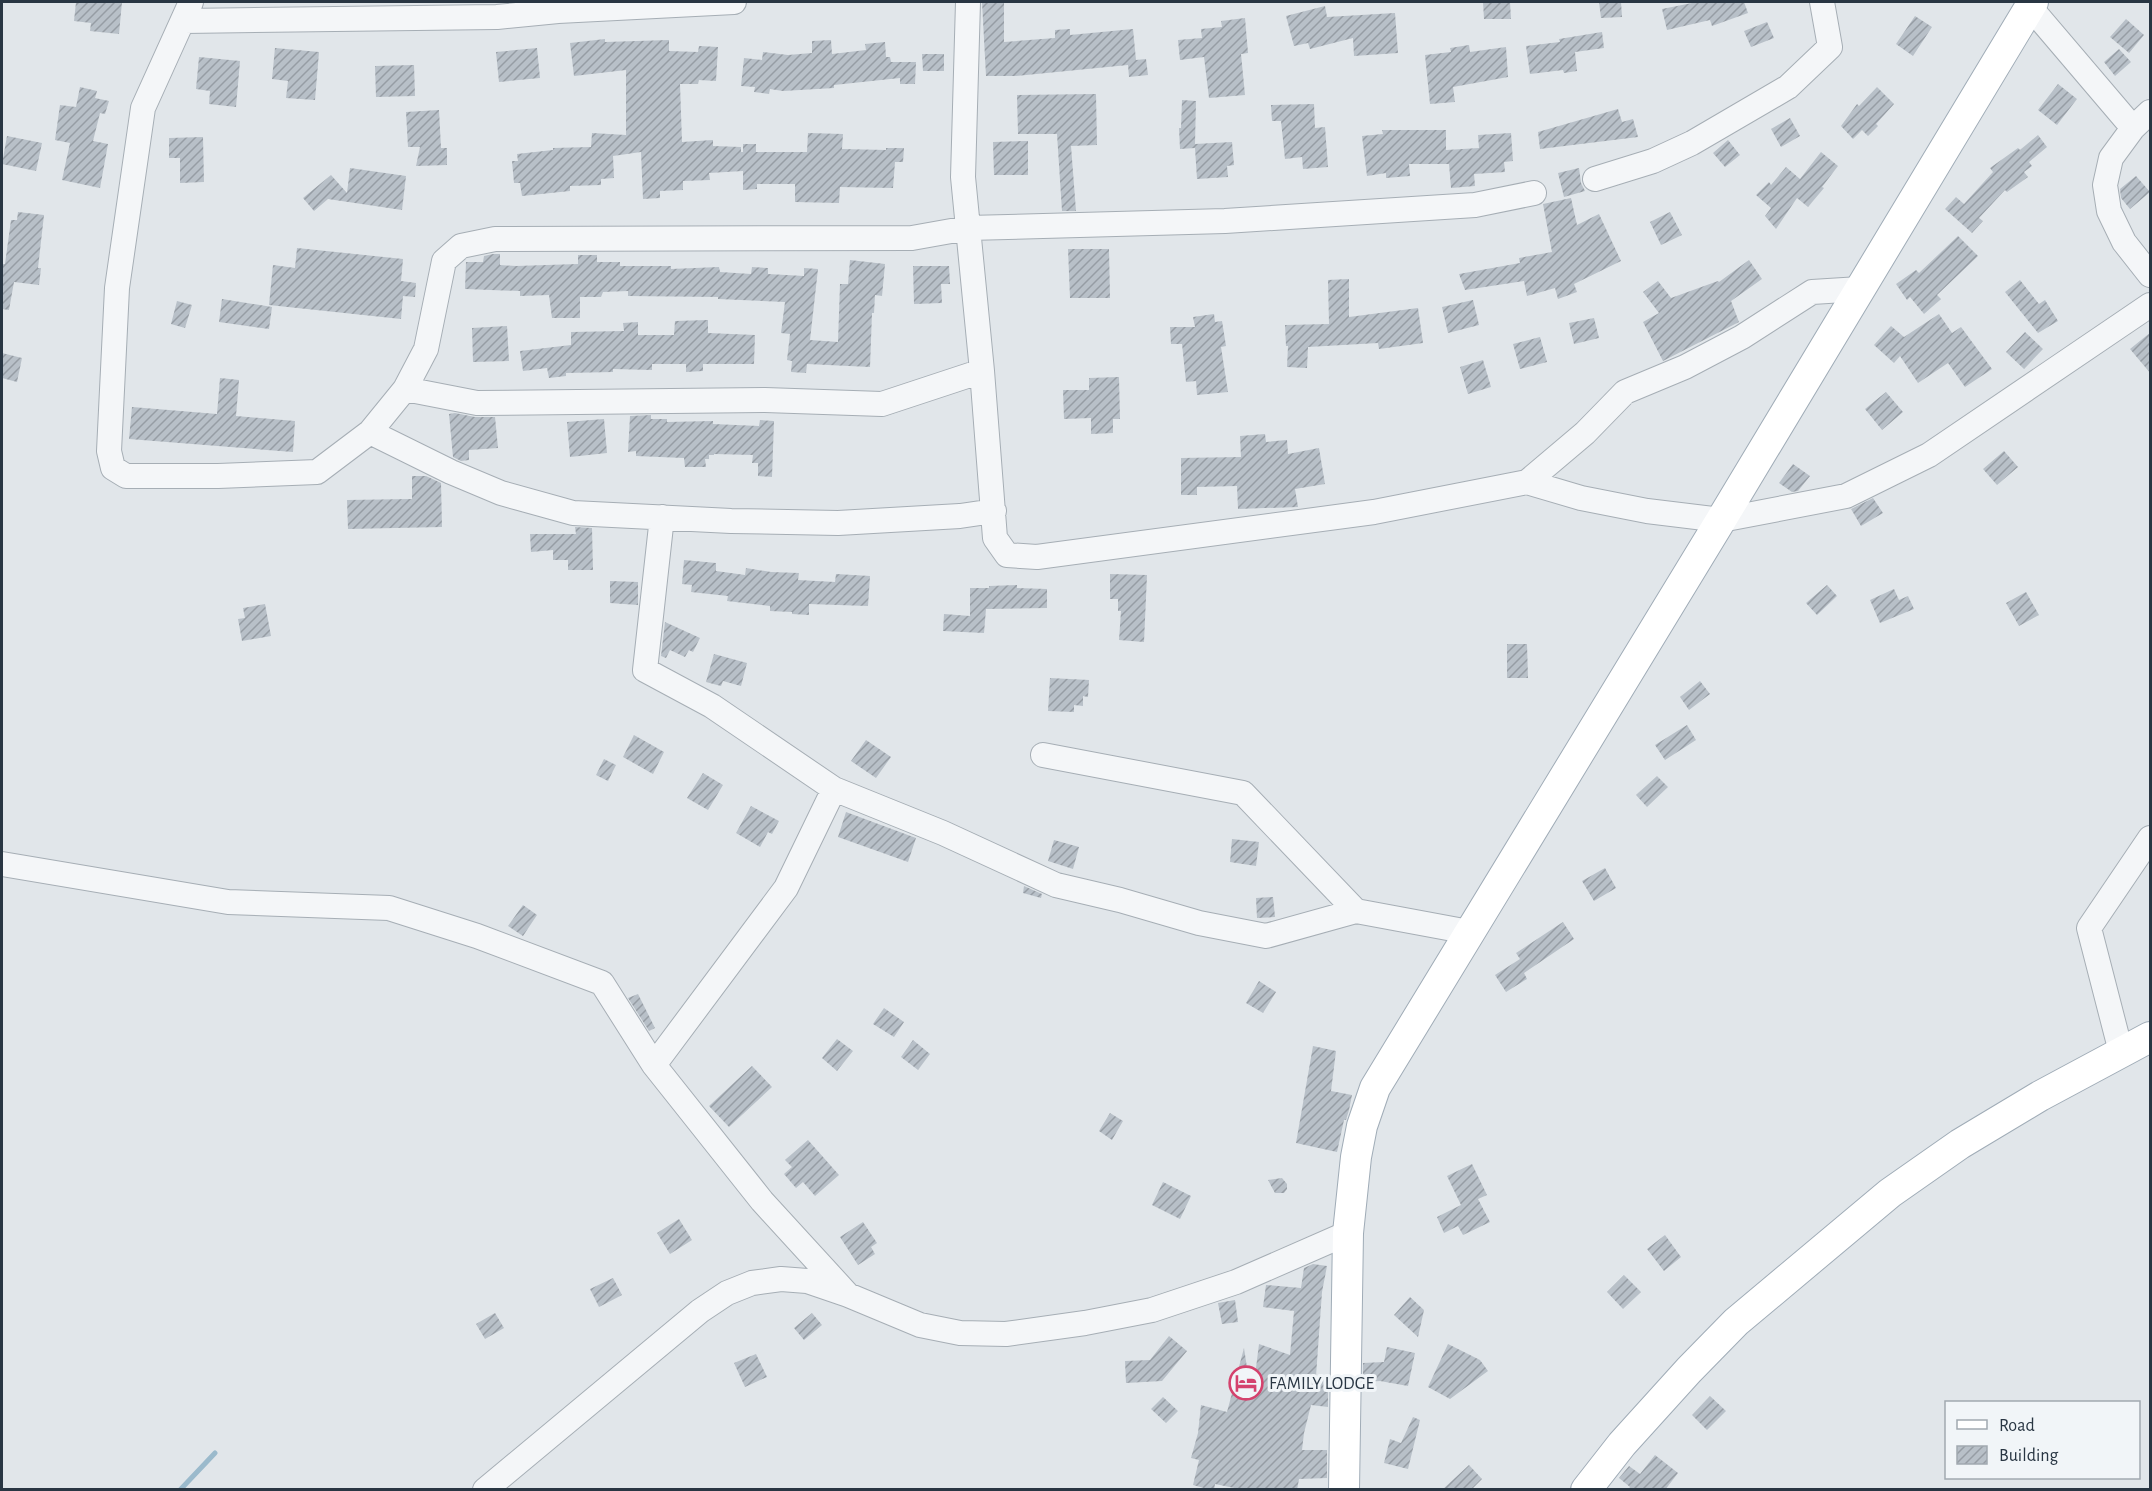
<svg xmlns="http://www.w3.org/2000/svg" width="2152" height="1491" viewBox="0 0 2152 1491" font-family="'Alegreya Sans',sans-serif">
	<defs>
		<pattern id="building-hatch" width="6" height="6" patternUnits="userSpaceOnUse" patternTransform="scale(1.5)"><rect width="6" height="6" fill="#b8c0c8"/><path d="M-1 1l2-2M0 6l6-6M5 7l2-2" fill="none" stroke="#969da4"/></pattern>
	</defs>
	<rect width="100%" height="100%" fill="#e1e6ea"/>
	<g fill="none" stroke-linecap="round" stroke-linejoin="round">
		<path stroke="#9bbacc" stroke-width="5" d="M180 1490 215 1453"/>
	</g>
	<path fill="url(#building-hatch)" d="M76 2H122L119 34 90 31 91 23 74 21Z
		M982 2H1004V42L1055 38V30L1070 29V35L1133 29 1136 60 1146 59 1148 75 1129 77 1128 65 1016 76H986Z
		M1483 2H1510L1511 19H1484Z
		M1599 2H1621L1622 17 1601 18Z
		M1697 2H1744L1748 13 1712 26 1710 20 1667 30 1662 9Z
		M1325 6 1327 17 1395 13 1398 53 1354 56 1353 38 1310 49 1308 43 1294 46 1286 16Z
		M1915 16 1932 27 1913 56 1896 44Z
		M1245 18 1248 53 1241 54 1245 95 1209 98 1204 57 1180 60 1178 40 1202 38 1201 29 1222 27 1221 21Z
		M2126 19 2144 35 2129 53 2110 37Z
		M1767 22 1774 38 1751 47 1744 31Z
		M1602 32 1604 48 1575 52 1577 71 1564 73 1563 70 1530 74 1526 46 1560 42 1559 39Z
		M605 39V42L669 40V51L698 52 699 46 718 47 716 81 699 80 698 84H680L682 142 713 140V146L741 147V152H743V144H756V152H807L808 133 843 134 842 149 886 150V148H904L903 162H895L893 188 840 187 839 203 795 202V184H757V189L743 190V171L709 173 710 180 683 181V190L660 191V198L643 199 641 152 613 156 614 178 601 179V185L570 186V191L522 196 520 183H514L512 161H518L517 154 553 150V148L591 147 592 133 626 135V70L574 76 570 43Z
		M831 40 832 54 866 50 865 44 885 42 886 57H890L891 62H916L915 84H900V78L834 85V88L783 91 770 89 769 94 754 92 755 87 741 86 744 58 762 60 763 52 788 55 812 53V41Z
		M1469 45 1470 52 1506 47 1508 77 1453 87 1455 102 1430 104 1425 55 1451 52 1450 48Z
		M275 48 319 52 315 100 286 98 288 81 272 79Z
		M537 48 540 78 499 82 496 52Z
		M2119 49 2131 62 2115 76 2104 62Z
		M922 54H944V71H923Z
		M199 57 240 61 236 107 209 104 210 91 196 89Z
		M414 65 415 96 376 97 375 66Z
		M2058 84 2077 99 2057 125 2038 110Z
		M80 87 97 91 95 98 109 101 105 114 100 113 93 141 108 144 100 188 62 180 70 143 55 140 60 105 76 107Z
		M1877 87 1894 104 1876 124 1878 126 1868 136 1862 130 1853 139 1841 126 1857 104 1859 106Z
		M1096 94 1097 145 1071 146 1076 211H1062L1057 134H1018L1017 95Z
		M1182 100 1196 101 1195 144 1232 142 1234 165 1227 166 1228 177 1197 179 1195 148 1180 149 1179 128H1181Z
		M1314 104 1315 128 1325 127 1328 167 1303 169 1302 157 1285 159 1281 121H1272L1271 105Z
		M1618 109 1622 122 1633 119 1638 137 1540 149 1538 132Z
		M439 110 441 148H447V165L416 166 420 147H408L406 112Z
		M1790 118 1800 136 1781 147 1771 129Z
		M1382 130H1446V150L1479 148 1478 135 1511 133 1513 161 1504 162 1505 172 1474 174 1475 186 1451 188 1449 164H1409L1410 176 1386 178V173L1367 176 1362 136 1383 134Z
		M2038 135 2047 147 2029 162 2032 166 2024 172 2028 177 2007 192 2005 190 1979 218 1983 221 1972 233 1945 209 1956 197 1964 204 1993 172 1990 168 2018 148 2020 150Z
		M7 136 42 143 36 171 2 164Z
		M203 137 204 182 180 183V158H169V138Z
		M1728 140 1740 155 1725 167 1713 153Z
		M1028 141V175H994L993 142Z
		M1821 152 1838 166 1822 187 1824 188 1808 207 1797 198 1776 229 1765 216 1771 208 1756 195 1769 182 1771 185 1786 167 1800 179Z
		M350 168 406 176 402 210 328 199 314 211 303 198 331 175 347 193Z
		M1579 168 1581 183 1585 191 1564 197 1558 173Z
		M2136 176 2150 192 2130 209 2121 198 2120 189Z
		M1571 198 1577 225 1599 214 1621 261 1574 284 1577 292 1558 299 1555 288 1527 296 1524 281 1465 290 1459 274 1520 263 1519 258 1552 252 1543 204Z
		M18 212 44 215 38 268H41L39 285 14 282 9 310 2 309V264H5L11 220H17Z
		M1670 212 1682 235 1661 245 1650 222Z
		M1958 236 1978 256 1937 295 1941 299 1924 314 1910 297 1907 300 1896 284 1916 270 1919 273Z
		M297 248 403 259 401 281 416 283 415 297 403 296 401 319 269 305 273 265 295 268Z
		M1068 249H1109L1110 298H1070Z
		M493 254H500V265L516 266 578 264V255H597V262H620V266H671V269L719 267 720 272 751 274 752 267 768 268V274L804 276V268L818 269 810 340 838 342 840 284H848L850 260 885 264 882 296 875 295 874 313H872L870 367 807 364 806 373 791 372 792 361 787 360 790 334 781 333 785 302 718 299V297L628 296V291L603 292 601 297H580V318H552L549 295 520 296V291L465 289 466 262H483L484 256Z
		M1749 260 1762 279 1731 301 1739 322 1663 361 1643 322 1659 313 1643 292 1658 281 1671 298 1718 281 1719 282Z
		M913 266H949L950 284H941L942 303 914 304Z
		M1349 279V317L1418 308 1423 343 1379 349 1378 343 1308 347 1307 368 1287 367 1288 346H1286L1285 325 1329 324 1328 280Z
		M2020 280 2039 304 2045 300 2058 321 2038 333 2005 292Z
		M222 299 272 307 269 329 219 322Z
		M1473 300 1479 325 1448 333 1442 307Z
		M177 301 192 305 185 328 171 324Z
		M1214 314 1215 322 1222 321 1226 346 1221 347 1228 392 1197 395 1196 381 1186 382 1182 344H1171L1170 327H1195L1193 317Z
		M1939 314 1952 333 1961 327 1992 369 1965 387 1948 363 1918 383 1900 356 1894 363 1874 345 1891 326 1904 337Z
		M1594 318 1599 338 1574 344 1569 323Z
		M708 320V333L755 335 754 364H703V371L686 372V364H652V370L613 369V372L566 373V376L549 378 547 368 523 371 520 351 571 345V332L624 331 623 323 638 322V335H674L675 321Z
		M507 326 509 361 473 362 472 328Z
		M2025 332 2043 349 2024 369 2006 352Z
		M2151 332V374L2130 349Z
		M1540 337 1547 362 1520 369 1513 344Z
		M2 353 22 358 17 382 2 378Z
		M1483 360 1491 387 1468 394 1460 367Z
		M1119 377 1120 419H1113V433L1091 434V418L1064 419 1063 390H1089V378Z
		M220 378 239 380 236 416 295 421 293 452 129 439 132 407 217 414Z
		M1886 392 1903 412 1882 430 1865 409Z
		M455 413 475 417H495L498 448 469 450V460L461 461 453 457 449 414Z
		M651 415V419H667V422L713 421V424L759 426 760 420 774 421 772 477 758 476V463H752L753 455 714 454V455H709V459H705L706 467H685L684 458 636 456V451L628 452 630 416Z
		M604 419 607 453 570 457 567 422Z
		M1265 434 1266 442 1287 440 1288 454 1319 448 1325 484 1295 489 1298 507 1238 509 1237 486 1197 487V495H1181V458L1241 457 1240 436Z
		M2004 451 2018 467 1997 485 1983 469Z
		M1793 464 1810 476 1798 491 1792 492 1779 483Z
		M412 476H426L441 483 442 527 348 529 347 500 412 499Z
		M1873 498 1883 513 1861 526 1851 509Z
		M575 527 592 528 593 570H568V560H553V550L531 552 530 534H576Z
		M684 560 716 563V571L745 575 746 568 771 572 799 573 798 580 835 582 836 574 870 576 868 606 809 604V615L792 614V612L770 611V606L727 601 728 596 691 592 692 585 682 584Z
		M1110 574 1147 575 1144 642 1119 640 1121 611H1118V599H1110Z
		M610 581 638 582V605L610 603Z
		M1017 585V588L1047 589V608L986 609 984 633 943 631 944 614 970 616V588H989V586Z
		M1827 585 1837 596 1817 615 1806 603Z
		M1894 589 1899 600 1908 596 1914 609 1880 623 1870 600Z
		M2026 592 2039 615 2019 626 2006 603Z
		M265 604 271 636 242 641 238 619 245 618 243 608Z
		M665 622 700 638 693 652 689 650 685 657 670 650 666 658 661 656Z
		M1507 644H1527L1528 678H1507Z
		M714 654 747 663 741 686 723 681 721 686 706 682Z
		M1050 678 1089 680 1088 697 1083 696V706L1074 705V712L1048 711Z
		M1700 681 1710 694 1689 710 1680 697Z
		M1687 725 1696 740 1665 760 1655 745Z
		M634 735 664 752 653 774 623 757Z
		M866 740 891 757 876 778 851 761Z
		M604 759 616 765 608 781 596 775Z
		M703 773 723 785 708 810 687 798Z
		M1657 776 1668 787 1647 807 1636 795Z
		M751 806 779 821 772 834 768 832 760 847 736 833Z
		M846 812 916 838 908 862 838 837Z
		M1232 839 1259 842 1256 866 1230 862Z
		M1054 840 1079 847 1073 869 1048 861Z
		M1605 868 1616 888 1594 901 1582 881Z
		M1024 886 1042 894 1041 898 1023 893Z
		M1273 897 1275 917 1257 918 1256 898Z
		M523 905 537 915 523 936 508 926Z
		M1563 922 1574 939 1524 973 1527 979 1506 992 1495 975 1520 959 1516 953Z
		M1259 981 1276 992 1263 1013 1246 1003Z
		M638 994 655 1028 649 1031 628 998Z
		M884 1008 904 1022 894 1037 873 1024Z
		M837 1039 853 1051 837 1071 822 1058Z
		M913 1040 930 1054 918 1070 901 1057Z
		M1313 1046 1336 1051 1331 1091 1352 1095 1349 1110 1346 1120H1344L1337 1152 1296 1143Z
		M752 1066 772 1087 729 1127 709 1106Z
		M1110 1113 1123 1121 1112 1140 1099 1131Z
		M808 1140 839 1175 815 1196 803 1182 796 1188 784 1174 792 1167 785 1160Z
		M1472 1164 1487 1195 1478 1199 1490 1222 1463 1235 1458 1226 1444 1233 1437 1217 1461 1205 1447 1176Z
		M1282 1178 1287 1184V1189L1284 1193H1275L1268 1180Z
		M1163 1182 1191 1196 1180 1219 1152 1205Z
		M679 1219 692 1240 670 1254 657 1233Z
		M863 1222 877 1243 871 1247 875 1254 858 1265 840 1237Z
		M1665 1235 1681 1257 1664 1271 1647 1249Z
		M1313 1264 1327 1266 1322 1292 1316 1376 1328 1379V1407L1311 1405 1304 1433 1302 1450H1327V1478L1299 1479 1297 1490H1244L1215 1484 1214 1490H1211L1193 1485 1199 1460 1191 1458 1198 1433 1201 1405 1227 1412 1244 1348 1252 1400 1259 1344 1290 1355 1294 1311 1263 1307 1266 1285 1301 1288 1304 1268Z
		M1624 1275 1641 1292 1623 1309 1607 1292Z
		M613 1278 622 1295 599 1307 590 1289Z
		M1410 1297 1424 1310 1418 1337 1394 1315Z
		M1235 1300 1238 1322 1222 1324 1218 1303Z
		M495 1313 504 1328 485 1339 476 1324Z
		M812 1313 822 1325 804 1340 794 1328Z
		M1169 1336 1187 1351 1162 1381 1126 1383 1125 1361 1150 1360Z
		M1448 1344 1480 1360 1488 1371 1450 1399 1428 1387Z
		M1387 1347 1415 1353 1408 1386 1380 1381 1363 1382V1363L1384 1362Z
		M756 1354 767 1377 745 1387 734 1363Z
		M1710 1396 1726 1411 1707 1430 1692 1415Z
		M1163 1397 1178 1411 1166 1423 1151 1409Z
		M1413 1417 1420 1420 1408 1469 1384 1463 1390 1439 1401 1443Z
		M1655 1455 1678 1473 1665 1490H1628L1630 1487 1619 1478 1629 1466 1640 1474Z
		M1469 1465 1482 1479 1471 1490H1442Z"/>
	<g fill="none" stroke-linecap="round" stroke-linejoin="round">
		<defs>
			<path id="minor" d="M191 2 143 108 117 288 109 451 113 468 126 476H218L317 472 370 432 405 389 426 349 444 261 461 246 495 239 912 238 968 228 1225 221 1475 205 1534 193
				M968 2 963 177 982 371 995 538 1007 555 1037 557 1374 512 1527 482 1581 498 1647 511 1721 520 1846 496 1929 455 2150 305
				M2030 7 2133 128 2111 158 2105 185 2109 211 2124 242 2150 275
				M184 21 497 17 558 11 734 2
				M2133 128 2150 112
				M1595 179 1653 161 1692 143 1788 87 1830 47 1822 2
				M405 389 477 403 765 400 882 404 982 371
				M370 432 451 472 501 493 573 513 731 521 838 523 960 516 994 511
				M1527 482 1585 433 1625 392 1685 367 1742 337 1812 292 1860 289
				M662 517 645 670 712 706 834 789 943 833 1056 885 1120 900 1199 923 1266 936 1356 911
				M1043 755 1243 793 1356 911 1469 932
				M2 864 228 902 389 908 477 936 602 983 654 1065 762 1201 848 1295
				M2121 1052 2089 928 2150 838
				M654 1065 786 888 834 789
				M485 1490 700 1311 727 1293 752 1283 781 1279 807 1281 848 1295 920 1325 960 1333 1006 1334 1085 1323 1152 1310 1236 1282 1348 1233"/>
			<path id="major" d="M1344 1490 1348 1233 1356 1157 1362 1126 1375 1088 1721 520 2033 2
				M1586 1490 1622 1444 1689 1370 1736 1322 1890 1193 1960 1144 2040 1096 2150 1037"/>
		</defs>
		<use href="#minor" stroke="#a6aeb5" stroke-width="26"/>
		<use href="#major" stroke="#a0acb7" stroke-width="32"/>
		<use href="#minor" stroke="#f4f6f8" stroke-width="24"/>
		<use href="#major" stroke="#fff" stroke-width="30"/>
	</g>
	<defs>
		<symbol id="hotel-ring" viewBox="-11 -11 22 22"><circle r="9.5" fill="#f1f5f8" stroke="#d4426d" stroke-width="1.5"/><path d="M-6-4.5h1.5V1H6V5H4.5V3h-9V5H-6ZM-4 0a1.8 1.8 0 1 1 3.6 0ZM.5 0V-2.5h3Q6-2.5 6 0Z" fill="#d4426d"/></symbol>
	</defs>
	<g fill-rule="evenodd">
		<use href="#hotel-ring" x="1227" y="1364" width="38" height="38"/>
	</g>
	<g text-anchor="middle" stroke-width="6" stroke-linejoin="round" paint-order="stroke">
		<g font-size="18" fill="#293643" stroke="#f1f5f8" text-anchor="start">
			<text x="1269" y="1389">FAMILY LODGE</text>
		</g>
	</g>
	<rect width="2152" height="1491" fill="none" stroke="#293643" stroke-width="6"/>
	<rect x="1945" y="1401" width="195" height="78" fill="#f1f5f8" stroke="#a1a9b0" stroke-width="1.5"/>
	<rect x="1957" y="1420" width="30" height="9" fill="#ffffff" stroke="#a1a9b0" stroke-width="1.5"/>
	<text x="1999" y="1431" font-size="18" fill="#293643">Road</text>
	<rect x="1957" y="1446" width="30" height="18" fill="url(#building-hatch)" stroke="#a1a9b0" stroke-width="1.5"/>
	<text x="1999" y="1461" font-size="18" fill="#293643">Building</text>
</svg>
